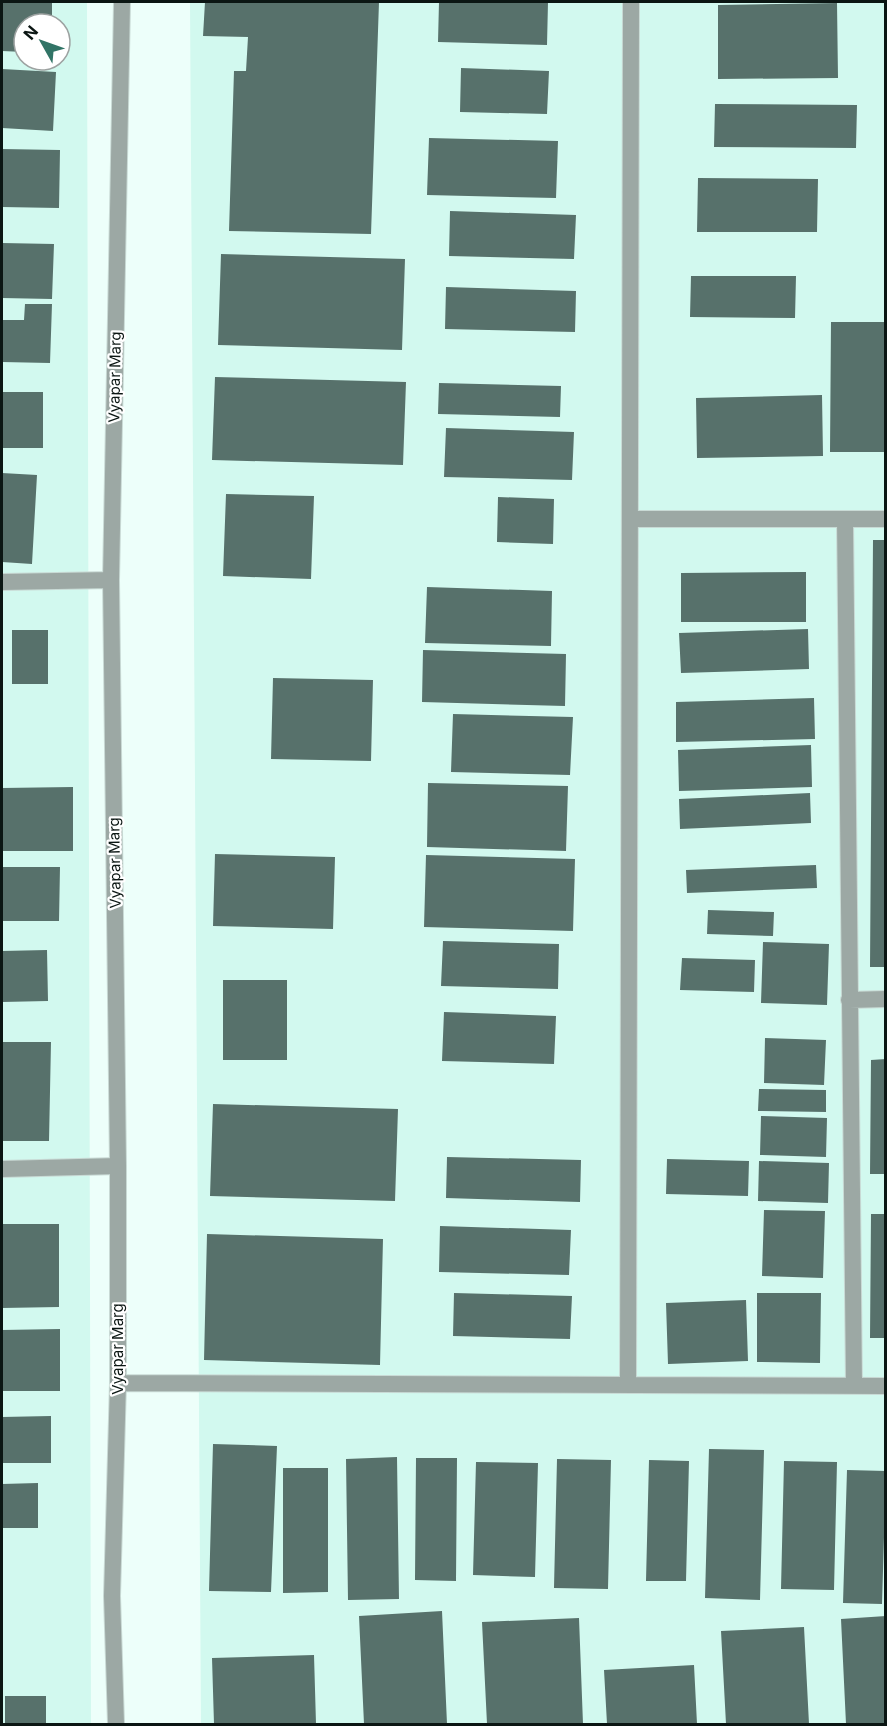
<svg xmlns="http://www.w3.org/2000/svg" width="887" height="1726" viewBox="0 0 887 1726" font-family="Inter,sans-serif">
	<rect width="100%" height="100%" fill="#edfffa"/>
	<path fill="#d2f9ef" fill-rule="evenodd" d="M2 2H87L91 1724H2ZM24 24H60V60H24Z
		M190 2H885V1724H201Z"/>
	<path fill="#57716b" d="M2 2H52V24H24V52L2 51Z
		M205 2H379L371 234 229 231 234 71H246L248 37 203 36Z
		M439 2H548L547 45 438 42Z
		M837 3 838 78 718 79V5Z
		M461 68 549 71 547 114 460 112Z
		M2 69 56 72 53 131 2 128Z
		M715 104 857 105 856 148 714 147Z
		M429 138 558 141 556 198 427 195Z
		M2 149 60 150 59 208 2 207Z
		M698 178 818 179 817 232H697Z
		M450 211 576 215 574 259 449 256Z
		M2 243 54 244 52 299 2 298Z
		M221 254 405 259 402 350 218 345Z
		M691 276H796L795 318 690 317Z
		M446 287 576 291 575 332 445 329Z
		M25 304H52L50 363 2 362V320H24Z
		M831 322H886V452H830Z
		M215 377 406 382 403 465 212 460Z
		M439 383 561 386 560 417 438 414Z
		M2 392H43V448H2Z
		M822 395 823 456 697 458 696 398Z
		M446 428 574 432 572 480 444 477Z
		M2 473 37 475 32 564 2 562Z
		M226 494 314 496 311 579 223 576Z
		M498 497 554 499 553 544 497 542Z
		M873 540H886V967H870Z
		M806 572V622H681V573Z
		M427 587 552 591 551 646 425 643Z
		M808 629 809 669 681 673 679 633Z
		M12 630H48V684H12Z
		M423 650 566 654 565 706 422 702Z
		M273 678 373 680 371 761 271 759Z
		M814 698 815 739 676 742V702Z
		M453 714 573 717 570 775 451 772Z
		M811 745 812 787 679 791 678 750Z
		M428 783 568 786 566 851 427 847Z
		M73 787V851H2V788Z
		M810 793 811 823 680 829 679 799Z
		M215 854 335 857 333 929 213 926Z
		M426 855 575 859 573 931 424 927Z
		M816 865 817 888 687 893 686 870Z
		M2 867H60L59 921H2Z
		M708 910 774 912 773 936 707 934Z
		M443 941 559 944 558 989 441 986Z
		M763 942 829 944 827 1005 761 1003Z
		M47 950 48 1001 2 1002V951Z
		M682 958 755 960 754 992 680 990Z
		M223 980H287V1060H223Z
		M444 1012 556 1016 554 1064 442 1061Z
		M765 1038 826 1040 824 1085 764 1083Z
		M2 1042H51L49 1141H2Z
		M886 1059V1174H870L871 1060Z
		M759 1089 826 1090V1112L758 1111Z
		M213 1104 398 1109 395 1201 210 1196Z
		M761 1116 827 1118 826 1157 760 1155Z
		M447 1157 581 1160 580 1202 446 1198Z
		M667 1159 749 1161 748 1196 666 1194Z
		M759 1161 829 1163 828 1203 758 1201Z
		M764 1210 825 1211 823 1278 762 1276Z
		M871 1214H886V1338H870Z
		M2 1224H59V1307L2 1308Z
		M440 1226 571 1230 569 1275 439 1272Z
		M207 1234 383 1239 380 1365 204 1360Z
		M454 1293 572 1296 570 1339 453 1336Z
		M757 1293H821L820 1363 757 1362Z
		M746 1300 748 1361 668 1364 666 1303Z
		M60 1329V1391H2V1330Z
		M51 1416V1463H2V1417Z
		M213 1444 277 1446 271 1592 209 1591Z
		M709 1449 764 1450 760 1600 705 1598Z
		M397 1457 399 1599 348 1600 346 1459Z
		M416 1458H457L456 1581 415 1580Z
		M557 1459 611 1460 608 1589 554 1588Z
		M649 1460 689 1461 686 1581H646Z
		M784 1461 837 1462 834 1590 781 1589Z
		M476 1462 538 1463 535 1577 473 1575Z
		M283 1468H328V1592L283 1593Z
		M847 1470 886 1471 882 1604 843 1603Z
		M38 1483V1528H2V1484Z
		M442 1611 447 1724H364L359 1616Z
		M886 1616V1724H846L841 1619Z
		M579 1618 583 1724H487L482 1622Z
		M804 1627 809 1724H726L721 1631Z
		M314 1655 316 1724H214L212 1658Z
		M694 1665 697 1724H607L604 1670Z
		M5 1696H46V1724H5Z"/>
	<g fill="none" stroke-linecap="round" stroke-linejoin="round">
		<defs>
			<path id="minor" d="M630 519H886
				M845 519 854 1386
				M2 582 111 580
				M849 1000 886 999
				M2 1169 118 1166
				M118 1383 886 1386
				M628 1384 631 2
				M116 1724 112 1596 118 1383V1166L111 580 122 2"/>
		</defs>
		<use href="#minor" stroke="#c9dad5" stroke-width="18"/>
		<use href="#minor" stroke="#9ca8a4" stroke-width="16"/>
	</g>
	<g text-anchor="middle" stroke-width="4.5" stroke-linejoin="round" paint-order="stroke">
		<g font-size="15" fill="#0b1613" stroke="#fff">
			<text transform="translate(115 377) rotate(-89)" y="5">Vyapar Marg</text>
			<text transform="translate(115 863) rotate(-91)" y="5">Vyapar Marg</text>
			<text transform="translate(118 1349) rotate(-90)" y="5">Vyapar Marg</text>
		</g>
	</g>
	<rect width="887" height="1726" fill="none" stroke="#0b1613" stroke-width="6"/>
	<g transform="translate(42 42) rotate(310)"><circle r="28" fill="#ffffff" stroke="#9da2a1" stroke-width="1.5"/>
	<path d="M0-4.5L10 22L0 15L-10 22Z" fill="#317466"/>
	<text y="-9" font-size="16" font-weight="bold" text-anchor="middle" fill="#0b1613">N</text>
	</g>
</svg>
